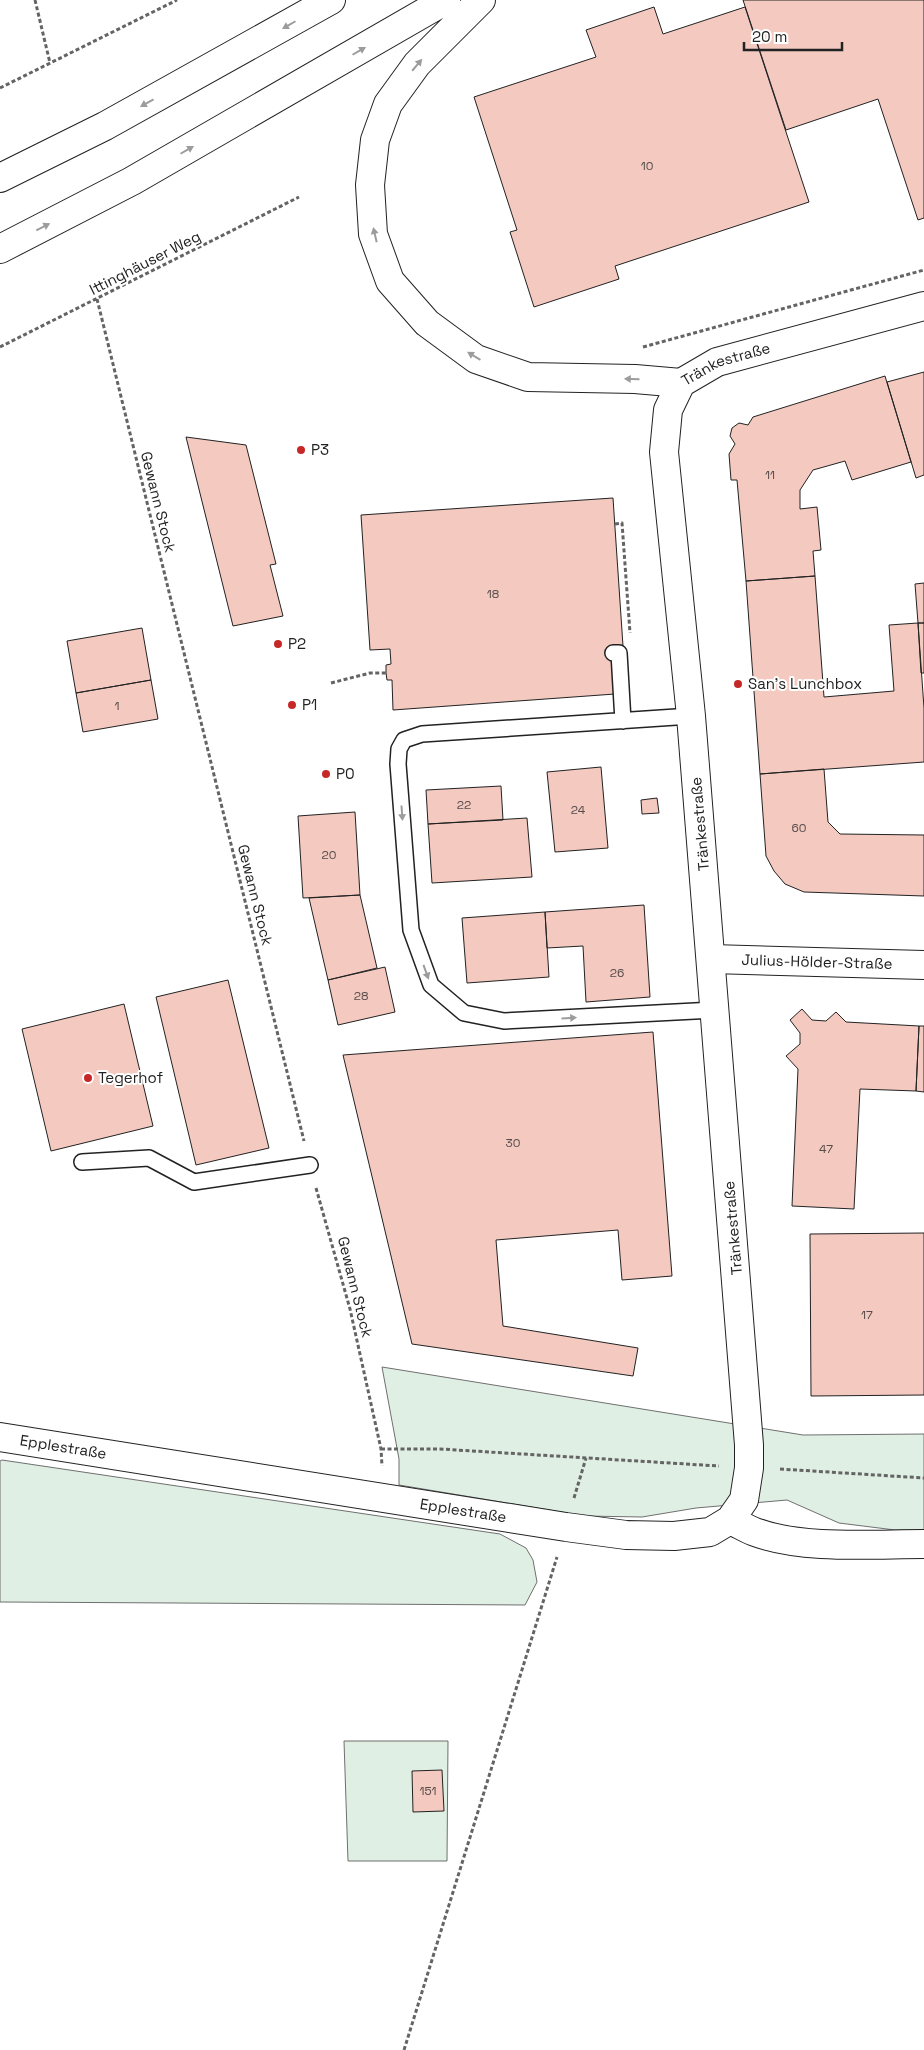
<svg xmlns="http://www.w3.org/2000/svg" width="924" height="2050" viewBox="0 0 924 2050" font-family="'Space Grotesk',sans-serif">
	<rect width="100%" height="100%" fill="#fff"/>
	<path fill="#e0efe3" stroke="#6f6f6f" d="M382 1367 803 1435 924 1434V1530H895L839 1523 787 1500 696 1508 642 1517 585 1516 399 1485V1459Z
		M2 1460 500 1534 526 1548 533 1560 537 1582 525 1605 0 1602V1461Z
		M344 1741H448L447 1861H348Z"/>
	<path fill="#f3c9c0" stroke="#222" d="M743 0H924V218L918 220 878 99 786 130Z
		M654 7 663 34 745 7 809 202 615 266 619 279 534 307 510 232 517 230 474 97 596 57 586 30Z
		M924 372V475L916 478 887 382Z
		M885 376 911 462 852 480 845 461 813 470 800 490V509L817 507 821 550 813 551 815 576 746 581 737 480H731L729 454 735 444 730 436 732 428 739 423 748 425 753 417Z
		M186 437 246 445 276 564 270 565 283 616 233 626Z
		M613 498 623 646 612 647 615 694 393 710 392 680H387L386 673V665L391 664 390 649 370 650 361 515Z
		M815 576 824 697 894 691 889 625 918 623 924 708V762L760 774 746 581Z
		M924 583V623H918L915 584Z
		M918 623H924V673H921Z
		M142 628 151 680 76 693 67 641Z
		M151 680 158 719 83 732 76 693Z
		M601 767 608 848 555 852 547 772Z
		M824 769 828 822 840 834 924 835V896L804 892 785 884 774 871 766 856 760 774Z
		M501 786 503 820 428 824 426 790Z
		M657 798 659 813 642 814 641 800Z
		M355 812 360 895 303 898 298 816Z
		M527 818 532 877 432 883 428 824Z
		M360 895 377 968 328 980 309 898Z
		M644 905 650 997 586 1002 583 946 547 948 545 912Z
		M545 912 549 977 467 983 462 918Z
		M385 967 395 1012 338 1025 328 980Z
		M228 980 269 1148 196 1165 156 997Z
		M124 1004 153 1126 51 1151 22 1029Z
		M802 1009 812 1020 826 1021 836 1012 846 1022 919 1026 916 1091 860 1089 854 1209 792 1206 798 1069 786 1056 800 1044V1033L790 1020Z
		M919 1026H924V1092L916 1091Z
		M653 1032 672 1276 622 1280 618 1230 496 1240 503 1326 638 1348 633 1376 412 1344 343 1055Z
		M924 1233V1395L811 1396 810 1234Z
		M442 1770 444 1811 413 1812 412 1771Z"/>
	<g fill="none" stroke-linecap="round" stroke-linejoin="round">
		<defs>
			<path id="service" d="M613 653H619L623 721
				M691 716 422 734 404 740 399 749 398 764 411 930 431 985 464 1013 504 1021 714 1010
				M82 1162 149 1158 194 1182 310 1165"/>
			<g id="minor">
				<path id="s1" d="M711 959 924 965"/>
			</g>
			<path id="tertiary" d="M730 1520C739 1524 747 1529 755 1532 803 1550 873 1544 924 1544"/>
			<g id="secondary">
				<path id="s2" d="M0 1437 566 1527 626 1535 674 1536 710 1532 730 1520 744 1500 749 1468V1445L691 716 664 452 668 410 681 383 717 362 924 306"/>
			</g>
			<path id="trunk" d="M481 0 417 64 388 104 375 140 370 185 373 234 390 281 427 323 476 359 528 377 635 379 681 383
				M0 178 105 126 331 0
				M0 249 132 181 446 0"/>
		</defs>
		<use href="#service" stroke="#222" stroke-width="18"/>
		<use href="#minor" stroke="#222" stroke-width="30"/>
		<use href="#tertiary" stroke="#222" stroke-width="30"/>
		<use href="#secondary" stroke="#222" stroke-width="30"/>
		<use href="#trunk" stroke="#222" stroke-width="30"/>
		<path stroke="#646464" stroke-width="3" stroke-dasharray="4 2.5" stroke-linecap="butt" d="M35 0 50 63
			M0 88 177 0
			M97 299 304 1141
			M0 347 299 197
			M643 347 924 270
			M615 524 622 523 630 633
			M331 683 370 673H386
			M316 1188 350 1309 381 1449 382 1466
			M381 1449H440L719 1466
			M780 1469 924 1478
			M574 1498 586 1458
			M404 2050 557 1557"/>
		<use href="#service" stroke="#fff" stroke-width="15"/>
		<use href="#minor" stroke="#fff" stroke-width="28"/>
		<use href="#tertiary" stroke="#fff" stroke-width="28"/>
		<use href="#secondary" stroke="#fff" stroke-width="28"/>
		<use href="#trunk" stroke="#fff" stroke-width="28"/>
	</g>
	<defs><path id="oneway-solid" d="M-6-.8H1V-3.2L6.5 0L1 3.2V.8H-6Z" transform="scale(1.25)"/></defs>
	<g fill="#9c9c9c">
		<use href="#oneway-solid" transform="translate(289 25) rotate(150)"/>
		<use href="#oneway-solid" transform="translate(359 51) rotate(-30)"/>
		<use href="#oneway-solid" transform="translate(417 65) rotate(-50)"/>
		<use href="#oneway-solid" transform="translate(147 103) rotate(151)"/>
		<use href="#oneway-solid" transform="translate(187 150) rotate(-30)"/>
		<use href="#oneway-solid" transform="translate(43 227) rotate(-27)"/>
		<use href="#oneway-solid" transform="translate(375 235) rotate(-103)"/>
		<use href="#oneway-solid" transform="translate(474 356) rotate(-149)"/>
		<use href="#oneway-solid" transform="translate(632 379) rotate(-178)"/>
		<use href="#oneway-solid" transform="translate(402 813) rotate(86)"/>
		<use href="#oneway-solid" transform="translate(426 972) rotate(70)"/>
		<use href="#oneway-solid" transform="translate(569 1018) rotate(-3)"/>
	</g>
	<g fill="#c62828" stroke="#fff" stroke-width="2">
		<circle cx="301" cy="450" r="5"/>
		<circle cx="278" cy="644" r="5"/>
		<circle cx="738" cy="684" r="5"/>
		<circle cx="292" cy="705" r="5"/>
		<circle cx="326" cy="774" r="5"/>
		<circle cx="88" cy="1078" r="5"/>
	</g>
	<g text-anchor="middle" stroke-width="4" stroke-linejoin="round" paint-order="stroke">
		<g font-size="12" fill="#564c4a">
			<text x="647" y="170">10</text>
			<text x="770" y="479">11</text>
			<text x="493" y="598">18</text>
			<text x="117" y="710">1</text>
			<text x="464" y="809">22</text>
			<text x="578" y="814">24</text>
			<text x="799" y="832">60</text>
			<text x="329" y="859">20</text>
			<text x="617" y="977">26</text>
			<text x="361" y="1000">28</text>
			<text x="513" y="1147">30</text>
			<text x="826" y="1153">47</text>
			<text x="867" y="1319">17</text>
			<text x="428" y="1795">151</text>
		</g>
		<g font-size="15" fill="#222" stroke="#fff">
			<text transform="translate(145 263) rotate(-27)" y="5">Ittinghäuser Weg</text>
			<text dy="5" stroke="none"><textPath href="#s2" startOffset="1939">Tränkestraße</textPath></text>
			<text transform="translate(158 502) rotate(76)" y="5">Gewann Stock</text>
			<text transform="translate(700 824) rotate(-95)" y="5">Tränkestraße</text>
			<text transform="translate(255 895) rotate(76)" y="5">Gewann Stock</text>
			<text dy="5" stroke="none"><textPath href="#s1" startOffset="106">Julius-Hölder-Straße</textPath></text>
			<text transform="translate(733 1228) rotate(-95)" y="5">Tränkestraße</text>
			<text transform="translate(355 1287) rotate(76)" y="5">Gewann Stock</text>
			<text dy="5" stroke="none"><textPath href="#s2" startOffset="64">Epplestraße</textPath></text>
			<text dy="5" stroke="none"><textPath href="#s2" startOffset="469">Epplestraße</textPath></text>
		</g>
		<g font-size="15" fill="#222" stroke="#fff" text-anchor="start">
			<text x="311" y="455">P3</text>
			<text x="288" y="649">P2</text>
			<text x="748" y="689">San's Lunchbox</text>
			<text x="302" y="710">P1</text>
			<text x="336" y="779">P0</text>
			<text x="98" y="1083">Tegerhof</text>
		</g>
	</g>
	<path d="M744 42v8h98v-8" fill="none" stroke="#222222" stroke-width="2.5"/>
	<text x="752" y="42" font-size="15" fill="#222222" stroke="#ffffff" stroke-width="4" paint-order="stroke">20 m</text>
</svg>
